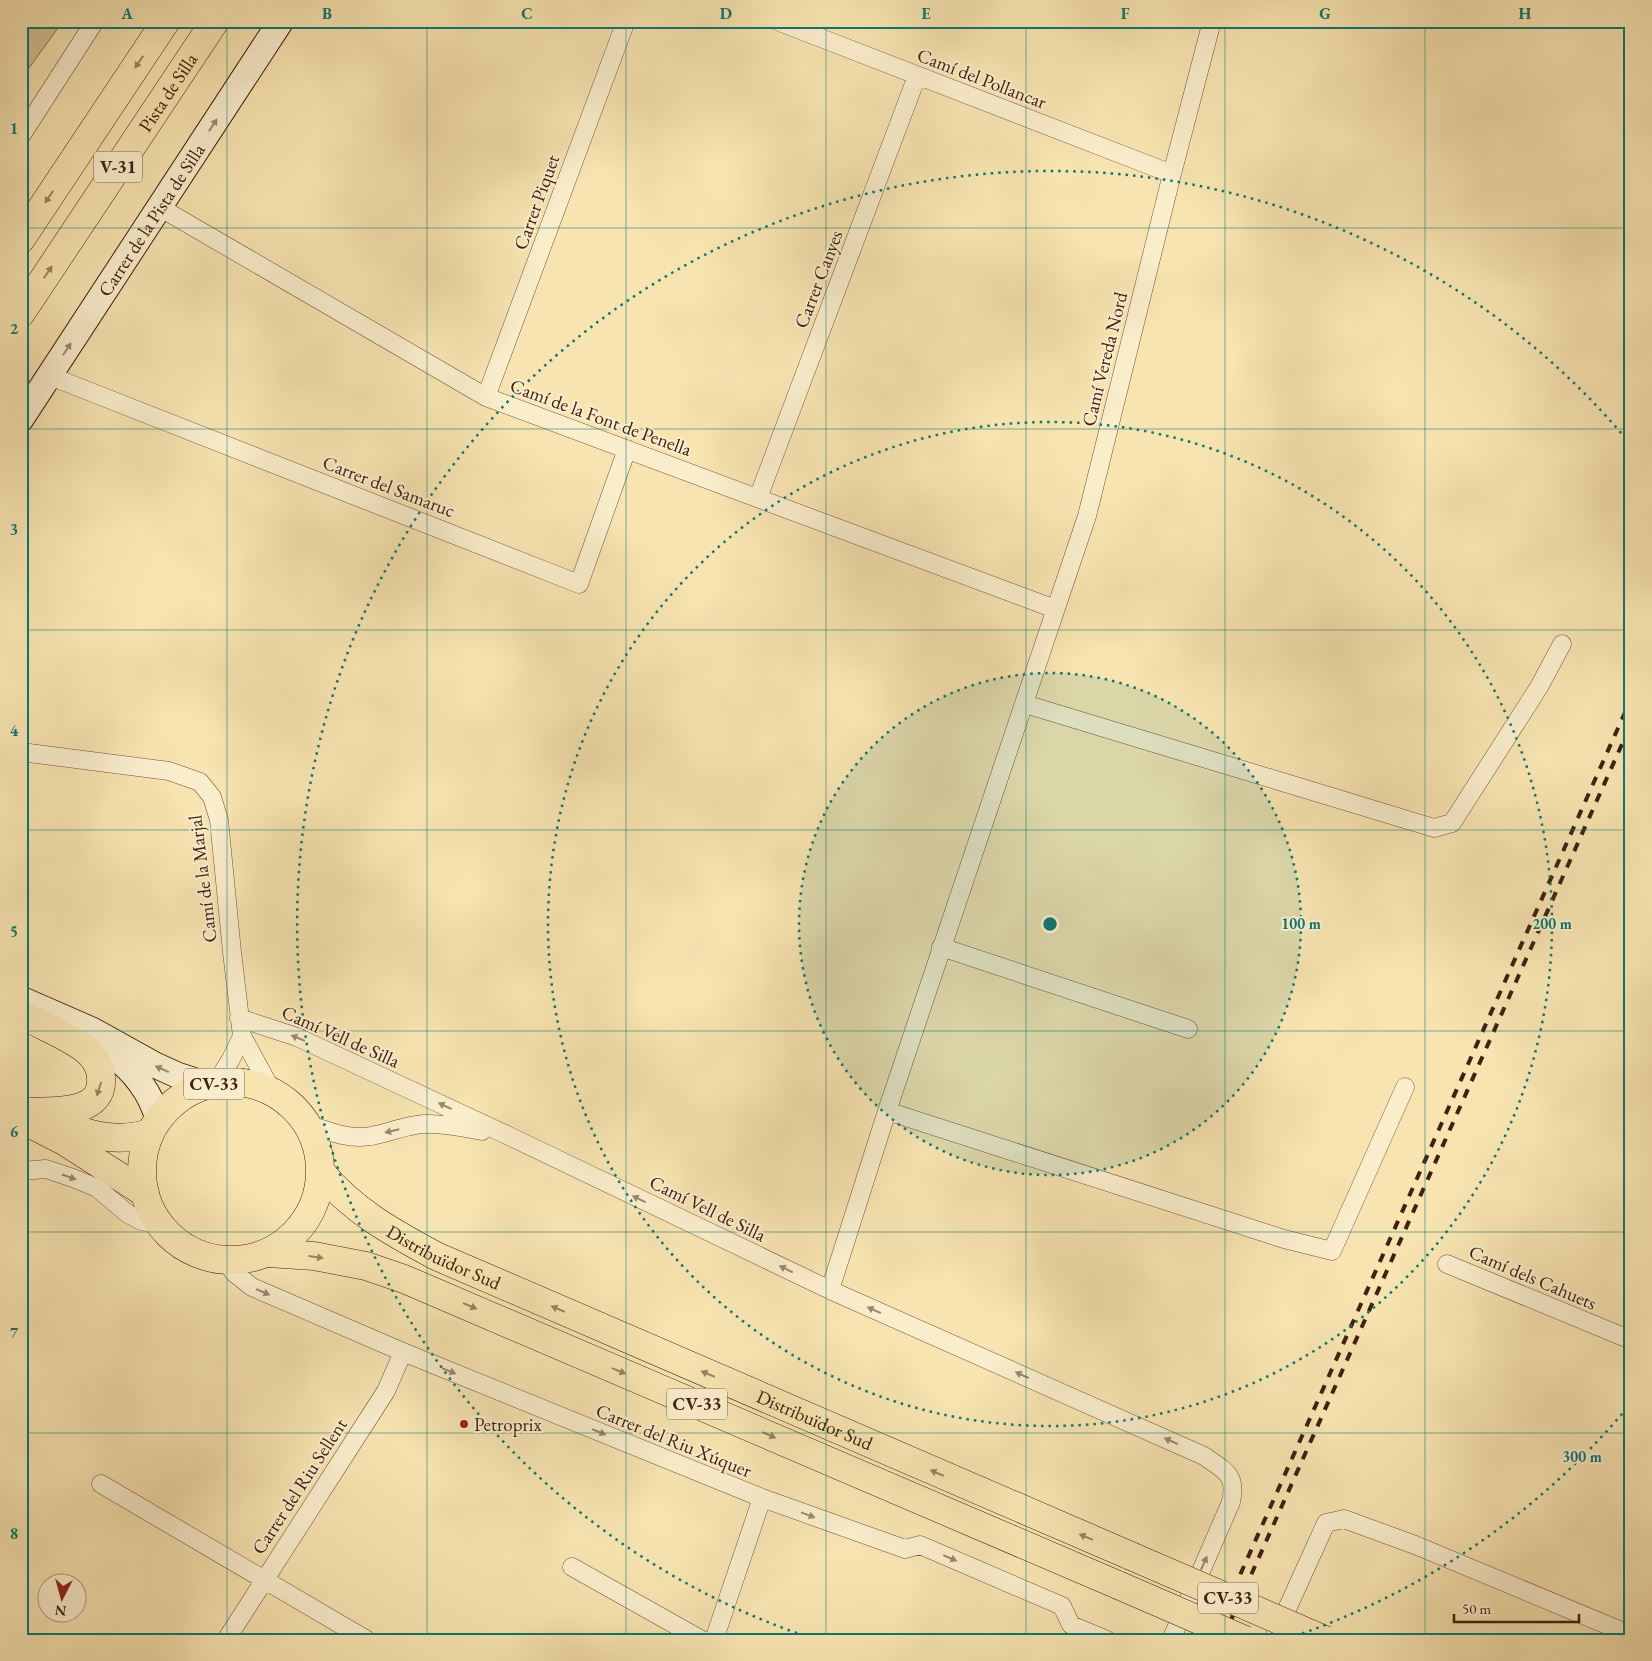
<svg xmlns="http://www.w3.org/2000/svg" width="1652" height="1661" viewBox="0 0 1652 1661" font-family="'EB Garamond',serif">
	<rect width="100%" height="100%" fill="#f7e4b1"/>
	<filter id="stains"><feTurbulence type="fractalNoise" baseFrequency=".004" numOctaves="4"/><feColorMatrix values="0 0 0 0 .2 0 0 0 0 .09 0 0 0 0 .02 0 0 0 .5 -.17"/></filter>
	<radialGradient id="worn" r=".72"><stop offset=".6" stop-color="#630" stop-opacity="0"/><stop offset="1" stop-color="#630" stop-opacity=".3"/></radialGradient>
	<path fill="#d8c396" stroke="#8c7254" d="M21 21H63L21 79Z"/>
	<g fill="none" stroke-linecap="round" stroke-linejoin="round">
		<defs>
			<path id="street" d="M777 21 1172 174
				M21 136 95 21
				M159 207 486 397 1055 609
				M50 376 579 584 627 449
				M486 397 626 21
				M758 498 917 76
				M1025 704 1434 828 1452 823 1539 687 1562 644
				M21 752 169 771 200 782 212 797 219 820 232 952 242 1036
				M941 947 1188 1029
				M239 1018 297 1037 509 1136 830 1290 1204 1456C1225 1471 1237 1474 1231 1502L1171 1640
				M216 1083 231 1059 242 1036 272 1091
				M887 1111 1284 1239 1332 1251 1405 1087
				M307 1124C327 1131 350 1140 371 1136 389 1133 406 1125 424 1124 443 1123 463 1127 482 1131
				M21 1171 46 1169 73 1178 97 1188 128 1214 141 1221 159 1224
				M229 1260 233 1272 252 1287 403 1352 762 1498 905 1549 920 1545 1062 1606 1071 1625 1107 1640
				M1447 1264 1631 1340
				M830 1290 887 1111 1087 516 1172 174 1212 21
				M101 1484 367 1640
				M572 1567 702 1640
				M226 1640 386 1391 403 1352
				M714 1640 762 1498
				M1273 1640 1326 1523 1344 1519 1415 1545 1631 1635"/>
			<g id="secondary">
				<path id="s1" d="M21 419 281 21"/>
				<path d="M21 999 92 1030 155 1065 177 1075 208 1085"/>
				<path d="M108 1051C132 1069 151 1091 158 1120"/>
			</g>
			<g id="highway">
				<path d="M21 239 166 21"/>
				<path id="s2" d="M21 313 215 21"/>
				<path d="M21 1014C42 1026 66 1035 85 1049 94 1056 101 1067 101 1078 104 1115 54 1111 28 1112"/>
				<circle cx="231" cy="1171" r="89"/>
				<path d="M21 1119 64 1141 145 1193"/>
				<path d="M53 1121C87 1134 114 1144 150 1133"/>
				<path id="s3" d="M321 1172C351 1210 395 1234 436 1256L1131 1556"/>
				<path d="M268 1253 314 1256 366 1266 404 1279 1118 1585"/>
			</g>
		</defs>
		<use href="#street" stroke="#6e5139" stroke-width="19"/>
		<use href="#secondary" stroke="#402011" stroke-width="27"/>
		<use href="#highway" stroke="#402011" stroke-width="29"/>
		<use href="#street" stroke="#faedcc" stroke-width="18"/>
		<use href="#secondary" stroke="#faedcc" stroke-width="25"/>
		<use href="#highway" stroke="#f7e4b1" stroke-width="28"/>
		<path stroke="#402011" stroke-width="4" stroke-dasharray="9 9" stroke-linecap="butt" d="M1211 1640 1631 699
			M1222 1640 1631 724"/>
		<defs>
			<path id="highway-bridge" d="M1131 1556 1325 1640
				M1118 1585 1245 1640"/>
		</defs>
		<use href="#highway-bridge" stroke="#402011" stroke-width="29" stroke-linecap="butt"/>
		<use href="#highway-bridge" stroke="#f7e4b1" stroke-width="28"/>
	</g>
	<defs><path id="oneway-solid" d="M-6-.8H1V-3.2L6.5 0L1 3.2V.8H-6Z" transform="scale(1.25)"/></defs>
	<g fill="#9c8261">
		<use href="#oneway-solid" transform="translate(139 62) rotate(124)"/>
		<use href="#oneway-solid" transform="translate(49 197) rotate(124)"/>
		<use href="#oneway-solid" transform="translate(48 272) rotate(-56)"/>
		<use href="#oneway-solid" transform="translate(99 1089) rotate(107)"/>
		<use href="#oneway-solid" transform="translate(316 1257) rotate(8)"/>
		<use href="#oneway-solid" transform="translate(470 1306) rotate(23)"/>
		<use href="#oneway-solid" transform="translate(558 1309) rotate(-157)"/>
		<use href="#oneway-solid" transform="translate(619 1371) rotate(23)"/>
		<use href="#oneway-solid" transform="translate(708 1374) rotate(-157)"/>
		<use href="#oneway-solid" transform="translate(769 1435) rotate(23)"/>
		<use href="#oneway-solid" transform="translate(937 1473) rotate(-157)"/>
		<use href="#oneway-solid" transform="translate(1086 1537) rotate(-157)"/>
	</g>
	<g fill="#9d866e">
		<use href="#oneway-solid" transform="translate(213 125) rotate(-57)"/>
		<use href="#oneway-solid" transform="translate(67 349) rotate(-57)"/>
		<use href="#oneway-solid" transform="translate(298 1038) rotate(-158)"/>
		<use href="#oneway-solid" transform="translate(162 1069) rotate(-156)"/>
		<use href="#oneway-solid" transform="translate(445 1106) rotate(-155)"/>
		<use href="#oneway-solid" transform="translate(392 1131) rotate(167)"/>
		<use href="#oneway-solid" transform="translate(69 1177) rotate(19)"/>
		<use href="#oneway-solid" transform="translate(639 1199) rotate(-154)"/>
		<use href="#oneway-solid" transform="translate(786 1269) rotate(-154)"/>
		<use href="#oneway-solid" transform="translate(263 1292) rotate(23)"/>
		<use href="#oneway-solid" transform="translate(874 1310) rotate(-156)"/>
		<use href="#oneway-solid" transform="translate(449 1371) rotate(22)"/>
		<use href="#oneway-solid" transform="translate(1022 1375) rotate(-156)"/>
		<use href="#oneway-solid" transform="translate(599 1432) rotate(22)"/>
		<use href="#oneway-solid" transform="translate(1171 1441) rotate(-156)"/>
		<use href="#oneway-solid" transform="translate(808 1515) rotate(20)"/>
		<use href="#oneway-solid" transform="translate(950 1558) rotate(23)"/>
		<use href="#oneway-solid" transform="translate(1204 1563) rotate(-66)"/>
	</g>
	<path fill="none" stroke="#0f766e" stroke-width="1" stroke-opacity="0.55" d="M227 21V1640M427 21V1640M626 21V1640M826 21V1640M1026 21V1640M1225 21V1640M1425 21V1640M21 228H1631M21 429H1631M21 630H1631M21 830H1631M21 1031H1631M21 1232H1631M21 1433H1631"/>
	<circle cx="1050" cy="924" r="251" fill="#0f766e" fill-opacity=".12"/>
	<g fill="none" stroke="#0f766e" stroke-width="2.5" stroke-dasharray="2.5 5">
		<circle cx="1050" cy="924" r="251"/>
		<circle cx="1050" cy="924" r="502"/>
		<path d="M1627 1408A753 753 0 0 1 1289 1638M811 1638A753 753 0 1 1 1627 440"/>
	</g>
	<circle fill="#8f2418" stroke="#faedcc" stroke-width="2" cx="464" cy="1424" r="5"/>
	<g text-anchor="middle" stroke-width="4" stroke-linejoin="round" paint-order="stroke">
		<g fill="#faedcc" stroke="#785e49" stroke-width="1">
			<rect x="94" y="151.5" width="48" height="31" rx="4"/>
			<rect x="184" y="1068.5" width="60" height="31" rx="4"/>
			<rect x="667" y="1388.5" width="60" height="31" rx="4"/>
			<rect x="1198" y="1582.5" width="60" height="31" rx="4"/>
		</g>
		<g font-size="18" font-weight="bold" fill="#402011">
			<text x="118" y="173">V-31</text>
			<text x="214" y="1090">CV-33</text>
			<text x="697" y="1410">CV-33</text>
			<text x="1228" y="1604">CV-33</text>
		</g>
		<g font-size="19" fill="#402011" stroke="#faedcc">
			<text transform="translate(982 78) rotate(21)" y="7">Camí del Pollancar</text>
			<text dy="7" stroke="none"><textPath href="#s2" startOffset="265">Pista de Silla</textPath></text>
			<text transform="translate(536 202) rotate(-70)" y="7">Carrer Piquet</text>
			<text dy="7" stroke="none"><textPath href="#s1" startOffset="238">Carrer de la Pista de Silla</textPath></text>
			<text transform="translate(818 279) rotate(-69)" y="7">Carrer Canyes</text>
			<text transform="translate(1104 359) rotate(-76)" y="7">Camí Vereda Nord</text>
			<text transform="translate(601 417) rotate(20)" y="7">Camí de la Font de Penella</text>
			<text transform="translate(389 486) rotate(21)" y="7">Carrer del Samaruc</text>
			<text transform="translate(202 879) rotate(-97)" y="7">Camí de la Marjal</text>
			<text transform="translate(341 1036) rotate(24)" y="7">Camí Vell de Silla</text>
			<text transform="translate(708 1208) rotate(26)" y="7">Camí Vell de Silla</text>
			<text dy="7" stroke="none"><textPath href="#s3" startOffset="151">Distribuïdor Sud</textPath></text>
			<text transform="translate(1533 1277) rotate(23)" y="7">Camí dels Cahuets</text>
			<text dy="7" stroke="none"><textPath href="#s3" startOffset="556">Distribuïdor Sud</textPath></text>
			<text transform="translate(674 1440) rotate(22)" y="7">Carrer del Riu Xúquer</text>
			<text transform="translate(299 1486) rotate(-57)" y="7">Carrer del Riu Sellent</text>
		</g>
		<g font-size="19" fill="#402011" stroke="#faedcc" text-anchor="start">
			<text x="474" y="1431">Petroprix</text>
		</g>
	</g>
	<circle cx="1050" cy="924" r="8" fill="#0f766e" stroke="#faedcc" stroke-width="2.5"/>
	<g font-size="15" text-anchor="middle" font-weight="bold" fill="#0f766e" stroke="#faedcc" stroke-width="4" stroke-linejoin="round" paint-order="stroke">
		<text x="1301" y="929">100 m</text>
		<text x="1552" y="929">200 m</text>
		<text x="1582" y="1462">300 m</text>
	</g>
	<rect width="1652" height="1661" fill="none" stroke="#f7e4b1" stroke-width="55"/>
	<g transform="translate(62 1598) rotate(186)"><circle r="24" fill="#faedcc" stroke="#b09b81"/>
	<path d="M0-4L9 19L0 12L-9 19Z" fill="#8f2418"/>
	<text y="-8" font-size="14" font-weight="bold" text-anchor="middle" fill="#402011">N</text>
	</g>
	<path d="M1454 1614v8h125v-8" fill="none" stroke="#402011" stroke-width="2.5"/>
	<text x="1462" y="1614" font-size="15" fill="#402011" stroke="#faedcc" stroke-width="4" paint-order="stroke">50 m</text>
	<rect x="28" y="28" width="1596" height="1606" fill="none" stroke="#0f766e" stroke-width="2"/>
	<g font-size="16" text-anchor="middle" font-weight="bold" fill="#0f766e">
		<text x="127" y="19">A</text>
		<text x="327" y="19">B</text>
		<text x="527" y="19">C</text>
		<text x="726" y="19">D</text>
		<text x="926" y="19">E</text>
		<text x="1125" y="19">F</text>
		<text x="1325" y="19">G</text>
		<text x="1525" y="19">H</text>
		<text x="14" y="134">1</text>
		<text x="14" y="334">2</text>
		<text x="14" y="535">3</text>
		<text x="14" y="736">4</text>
		<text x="14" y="937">5</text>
		<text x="14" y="1137">6</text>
		<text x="14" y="1338">7</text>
		<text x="14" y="1539">8</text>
	</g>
	<rect width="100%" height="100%" filter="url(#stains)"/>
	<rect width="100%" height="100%" fill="url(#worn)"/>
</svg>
